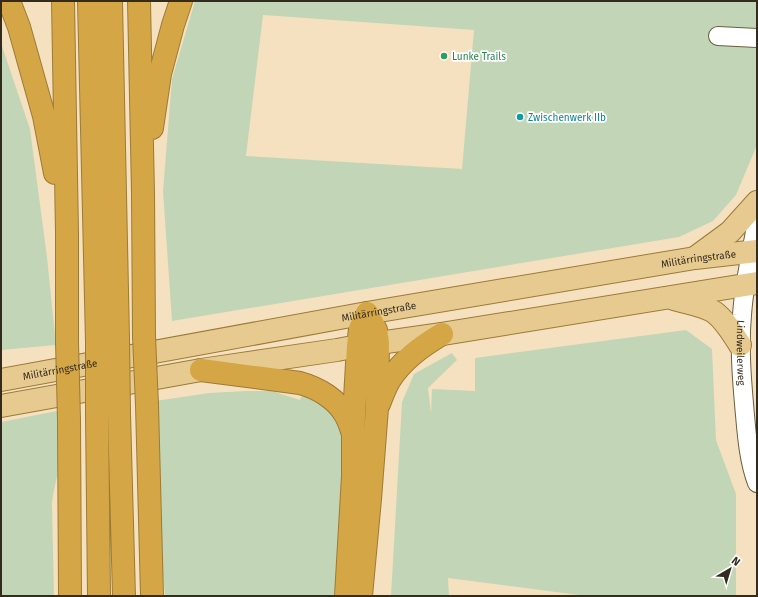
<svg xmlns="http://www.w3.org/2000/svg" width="758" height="597" viewBox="0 0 758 597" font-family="'Fira Sans',sans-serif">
	<rect width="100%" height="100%" fill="#f5e1bf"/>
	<path fill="#c2d6b7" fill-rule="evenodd" d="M195 1H757V145L736 195 713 221 679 237 172 321 163 191 172 79ZM263 15 474 30 462 169 246 156Z
		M1 43 30 129 47 257 56 345 1 350Z
		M686 330 712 349 716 440 736 494V596H586L448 578 449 596H391L402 402 414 374 452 353 457 360 428 388 431 413 432 389 475 391V358Z
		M246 391H272L300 400 304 391 327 403 344 432 337 596H165L162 565 155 401 209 393Z
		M57 411V417H60L59 467 53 495 52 503 54 596H1V422Z"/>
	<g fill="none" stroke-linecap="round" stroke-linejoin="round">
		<defs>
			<g id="minor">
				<path d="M718 36 757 38"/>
				<path id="s1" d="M757 222C751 253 744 284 742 315 739 348 742 382 745 415 747 438 749 462 757 483"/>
			</g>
			<g id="major">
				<path d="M696 257 730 232 757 202"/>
				<path d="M674 299C687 303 703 305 714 312 725 320 733 334 740 345"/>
				<path id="s2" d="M1 380 367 313 695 258 757 251"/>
				<path d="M1 406 201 370 337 350 358 346 442 334 757 283"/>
			</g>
			<path id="highway" d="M9 1 19 27 44 116 55 173
				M63 1 67 233V342
				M89 1 97 342
				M111 1 118 339
				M139 1 143 193 144 336
				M152 128 160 74 173 25 181 1
				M201 370 300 383C318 388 337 399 346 416 349 421 351 428 353 434
				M379 404C382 396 385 388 389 381 402 360 422 346 442 334
				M147 405 152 596
				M119 413 124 596
				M97 414 99 596
				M69 420 70 596
				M346 596 353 476V434L358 346 360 329 367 313
				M361 596 370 499 377 408 378 343 376 330 367 313"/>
		</defs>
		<use href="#minor" stroke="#6d5d3e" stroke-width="20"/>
		<use href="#major" stroke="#9c7b37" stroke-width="24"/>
		<use href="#highway" stroke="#9c7b37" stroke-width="24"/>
		<use href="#minor" stroke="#fff" stroke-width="18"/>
		<use href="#major" stroke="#e6ca8f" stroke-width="22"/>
		<use href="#highway" stroke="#d5a645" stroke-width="22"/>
		<defs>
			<path id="highway-bridge" d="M144 336 147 405
				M118 339 119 413
				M67 342 69 420
				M97 342V414"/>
		</defs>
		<use href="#highway-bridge" stroke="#9c7b37" stroke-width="24" stroke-linecap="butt"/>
		<use href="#highway-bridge" stroke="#d5a645" stroke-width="22"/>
	</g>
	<circle fill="#2e9e5b" stroke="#fff" stroke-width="1.5" cx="444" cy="56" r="4"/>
	<circle fill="#0f9aa8" stroke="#fff" stroke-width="1.5" cx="520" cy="117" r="4"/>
	<g text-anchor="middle" stroke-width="3.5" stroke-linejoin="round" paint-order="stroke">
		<g font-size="10" fill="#27864d" stroke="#fff" text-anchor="start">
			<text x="452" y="60">Lunke Trails</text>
		</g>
		<g font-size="10" fill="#0d838f" stroke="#fff" text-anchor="start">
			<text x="528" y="121">Zwischenwerk IIb</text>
		</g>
		<g font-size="10" fill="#332b1e" stroke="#fff">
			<text dy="4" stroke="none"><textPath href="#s2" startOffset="708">Militärringstraße</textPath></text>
			<text dy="4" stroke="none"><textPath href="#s2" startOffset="384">Militärringstraße</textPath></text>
			<text dy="4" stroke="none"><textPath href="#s1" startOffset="132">Lindweilerweg</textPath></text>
			<text dy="4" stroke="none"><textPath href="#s2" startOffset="60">Militärringstraße</textPath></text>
		</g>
	</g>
	<rect width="758" height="597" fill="none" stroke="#332b1e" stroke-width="4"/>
	<g transform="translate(730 569) rotate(38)" stroke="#ffffff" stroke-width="3" paint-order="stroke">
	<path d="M0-3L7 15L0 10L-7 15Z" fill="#332b1e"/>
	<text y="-6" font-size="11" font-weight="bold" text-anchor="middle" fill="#332b1e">N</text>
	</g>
</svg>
